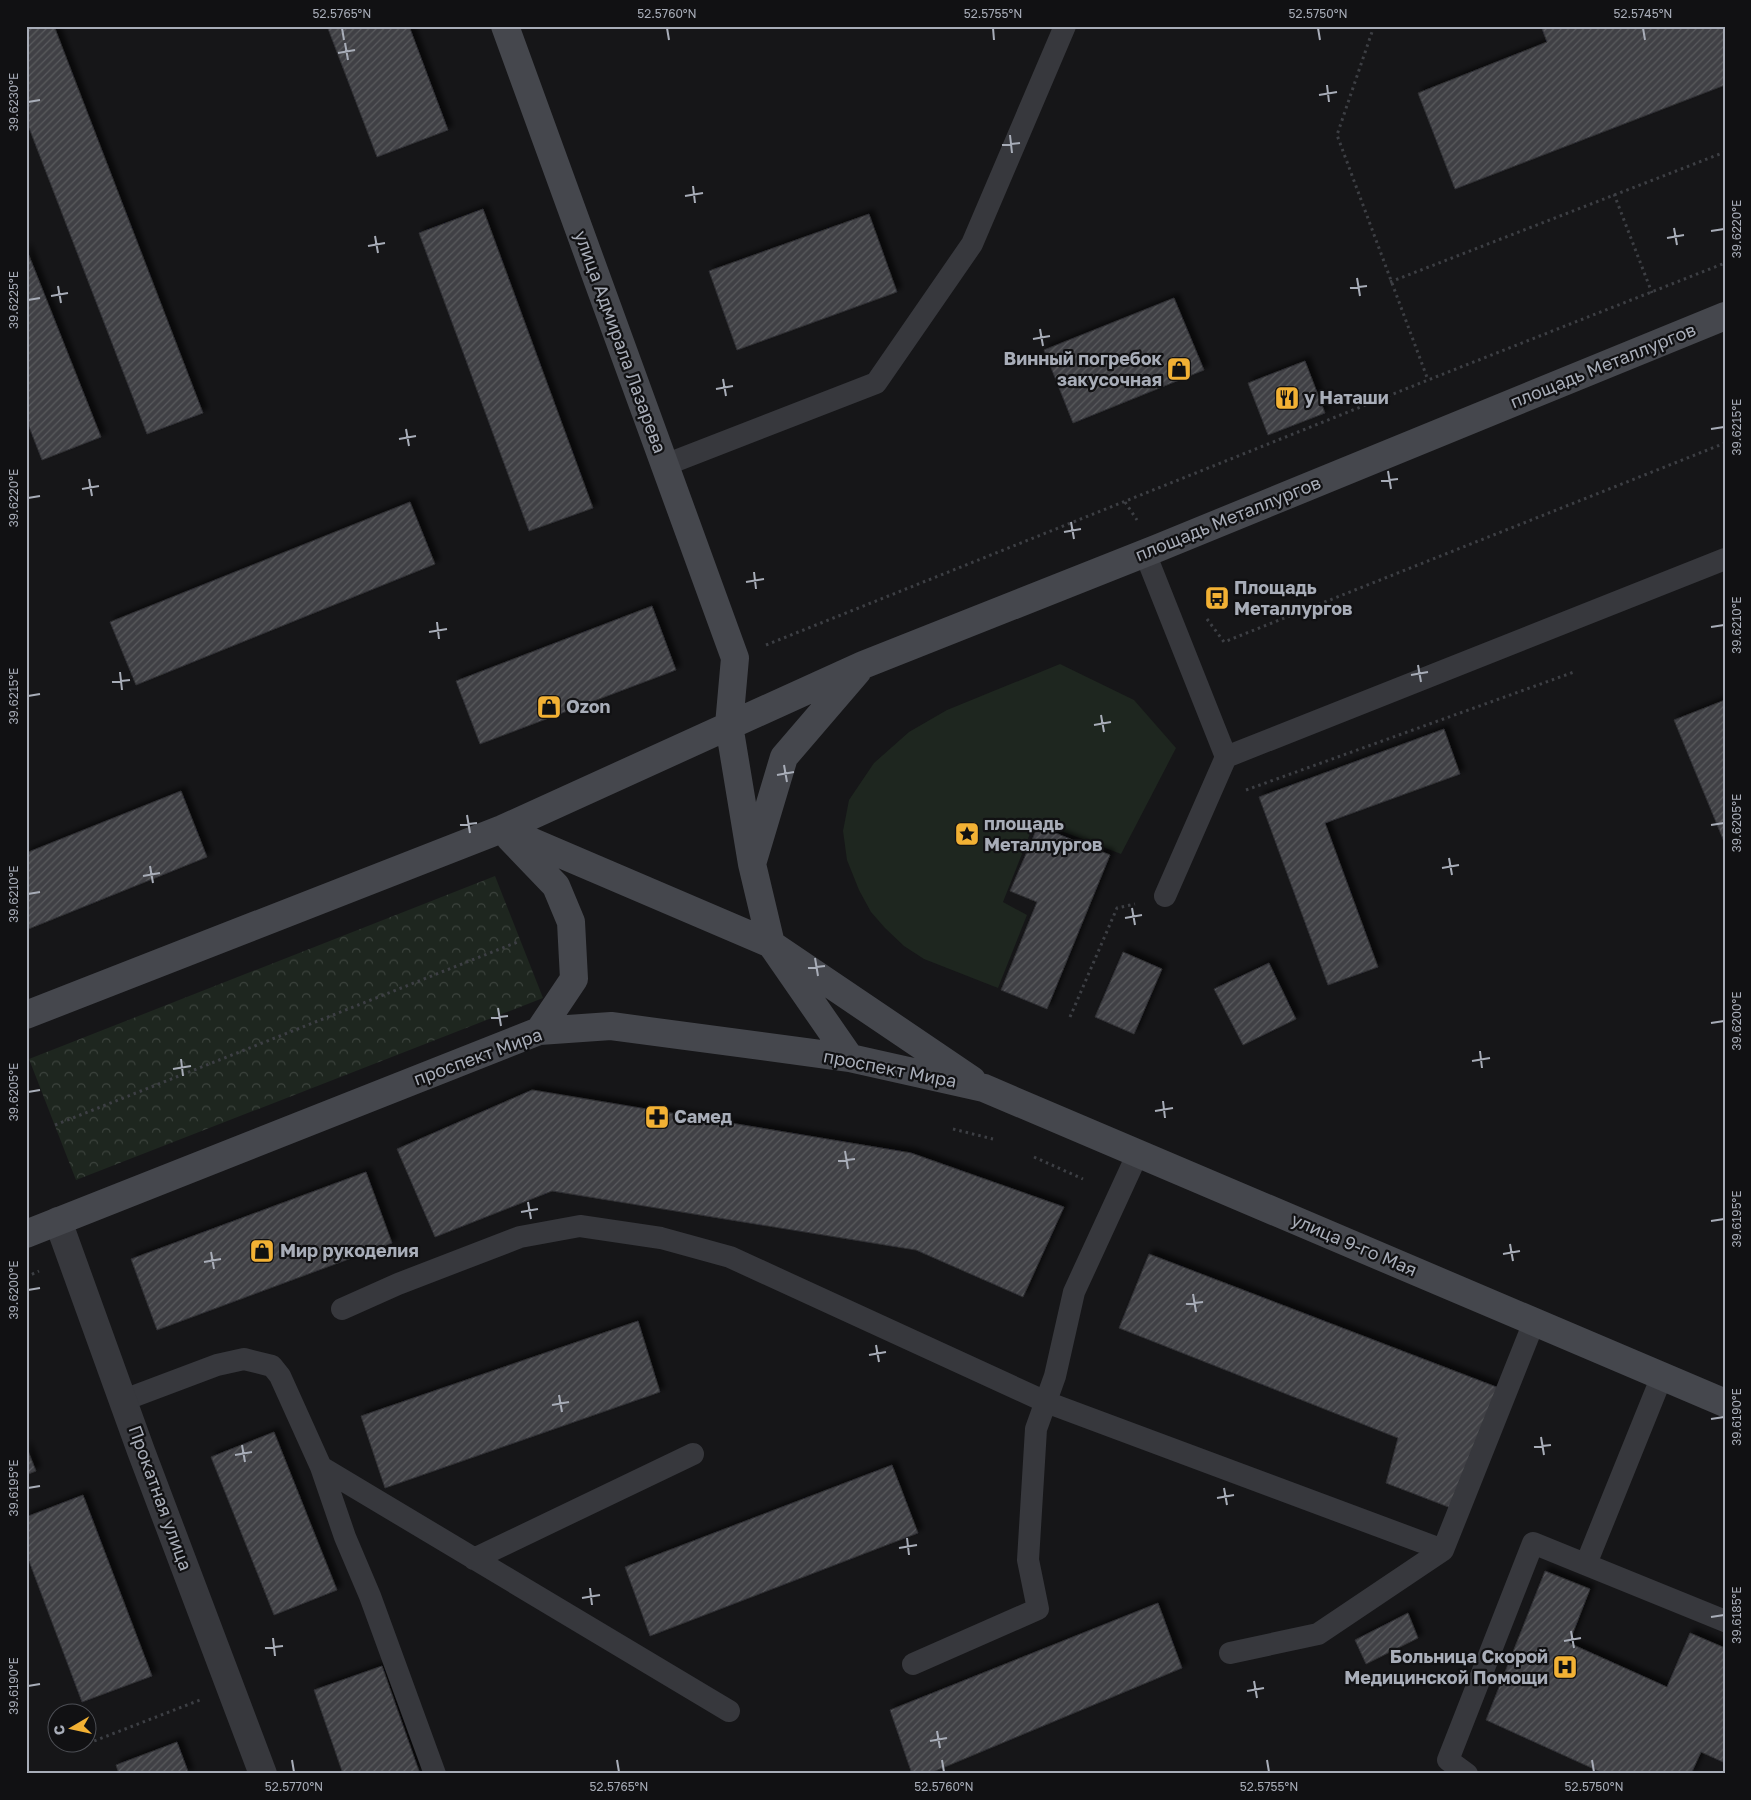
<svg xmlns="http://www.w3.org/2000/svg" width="1751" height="1800" viewBox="0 0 1751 1800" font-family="'Golos Text',sans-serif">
	<defs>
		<pattern id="park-crowns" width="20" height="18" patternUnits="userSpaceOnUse" patternTransform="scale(1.25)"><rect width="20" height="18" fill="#1e261f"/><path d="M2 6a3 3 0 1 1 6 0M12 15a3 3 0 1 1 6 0" fill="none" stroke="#3c433d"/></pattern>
		<pattern id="building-hatch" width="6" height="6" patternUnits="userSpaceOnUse" patternTransform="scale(1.25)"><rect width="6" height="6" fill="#404145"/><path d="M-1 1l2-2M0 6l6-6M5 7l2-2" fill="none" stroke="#595a5e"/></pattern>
		<filter id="shadow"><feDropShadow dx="4.5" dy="-4.5" stdDeviation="2.5" flood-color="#0009"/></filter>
	</defs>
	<rect width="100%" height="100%" fill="#161618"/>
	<path fill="#1e261f" d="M1060 664 1134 700 1176 748 1121 854 1035 821 1003 902 1027 915 998 988 924 959 904 946 885 928 871 912 859 890 847 860 843 831 849 800 874 763 909 732 947 710Z"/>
	<path fill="url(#park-crowns)" d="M495 876 543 998 76 1180 29 1059Z"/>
	<path fill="url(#building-hatch)" stroke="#303034" filter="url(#shadow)" d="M31 26H54L203 413 147 434 26 120V28Z
		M327 26H409L448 130 377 157Z
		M1541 26H1725V85L1455 189 1418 93 1547 42Z
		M483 209 593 508 529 531 419 233Z
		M869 214 897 292 737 350 709 271Z
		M26 248 101 437 42 460 26 419Z
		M1174 298 1204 370 1073 423 1044 350Z
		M1305 361 1325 413 1268 435 1248 383Z
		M410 502 435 564 136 685 110 622Z
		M652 606 676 670 480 744 456 681Z
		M1725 700V844L1674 720Z
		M1444 729 1460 774 1325 823 1378 967 1328 985 1259 797Z
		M181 791 207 857 26 930V853Z
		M1038 826 1110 855 1047 1009 1001 990 1037 902 1010 891Z
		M1123 952 1162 969 1134 1034 1095 1017Z
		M1269 963 1296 1019 1243 1045 1214 989Z
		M532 1090 911 1153 1064 1207 1023 1297 916 1250 552 1191 435 1237 397 1149Z
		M366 1172 392 1243 157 1330 131 1259Z
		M1149 1254 1499 1388 1451 1508 1386 1483 1398 1438 1119 1328Z
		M638 1321 660 1392 385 1488 361 1416Z
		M274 1432 337 1590 274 1615 211 1457Z
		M26 1446 36 1471 26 1475Z
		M892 1465 918 1533 650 1636 625 1567Z
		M83 1495 152 1676 82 1702 26 1553V1517Z
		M1545 1571 1590 1589 1569 1643 1667 1687 1690 1633 1725 1648V1763L1701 1752 1691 1774H1605L1486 1720Z
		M1158 1603 1182 1668 928 1774H912L890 1710Z
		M1408 1613 1418 1638 1366 1664 1355 1640Z
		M382 1666 420 1774H343L314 1690Z
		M177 1742 189 1774H119L116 1765Z"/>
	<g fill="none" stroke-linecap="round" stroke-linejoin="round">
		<path stroke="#3d3f44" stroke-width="3" stroke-dasharray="2.5 4" stroke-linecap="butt" d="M1374 26 1337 135 1428 380
			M1614 194 1652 293
			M1390 282 1725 152
			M1125 502 1137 520
			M1207 619 1224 642 1725 443
			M766 645 1428 380 1725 263
			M1246 790 1574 672
			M1070 1017 1117 908 1135 904
			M55 1125 520 941
			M953 1129 993 1139
			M1034 1157 1083 1179
			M26 1277 39 1271
			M76 1748 200 1700"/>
		<path stroke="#37383d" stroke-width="22" d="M665 465 876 383 972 244 1065 26
			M1145 553 1226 757 1165 896
			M1226 757 1725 559
			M342 1309 398 1284 520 1237 580 1226 661 1238 730 1257 1046 1402 1443 1550 1534 1322
			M124 1400 217 1365 244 1359 272 1366 280 1376 321 1467 345 1537 370 1596 435 1774
			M321 1467 729 1711
			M474 1559 693 1454
			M1586 1564 1662 1376
			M1230 1653 1318 1634 1443 1550
			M913 1664 1038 1609 1028 1560 1036 1429 1055 1376 1074 1292 1138 1153
			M1467 1774 1448 1760 1533 1543 1725 1621"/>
		<path stroke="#37383d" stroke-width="28" d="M58 1221 141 1451 263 1774"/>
		<path stroke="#45474d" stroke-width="28" d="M505 26 735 658 729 725 752 864
			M502 829 771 944 972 1080
			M510 838 556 886 571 922 574 979 539 1031
			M26 1015 502 829 863 665 1158 548 1725 316
			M850 1058 771 944 752 864 784 757 857 672
			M26 1234 539 1031 611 1026 850 1058 984 1088 1725 1403"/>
	</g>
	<path fill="none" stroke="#a8adb8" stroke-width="2" d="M342 28 344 40M667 28 669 40M993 28 994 40M1318 28 1320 40M1643 28 1645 40M345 43 348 60M338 53 355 50M1327 85 1329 102M1319 95 1337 92M28 102 40 100M1010 135 1012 153M1002 145 1020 143M693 186 695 203M685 196 703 193M1674 228 1677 245M1711 231 1724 229M375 236 378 253M1667 238 1684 235M368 246 385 243M1357 278 1360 296M58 286 61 303M1350 288 1367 286M51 296 68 293M28 300 40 298M1040 329 1043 346M1033 339 1050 336M723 379 726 396M716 389 733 386M406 429 409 446M1711 429 1724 427M399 439 416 436M1388 471 1391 489M89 479 92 496M1381 481 1398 479M82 489 99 486M28 498 40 496M1071 522 1074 539M1064 532 1081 529M754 572 756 589M746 582 764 579M437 622 439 639M1711 627 1724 625M429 632 447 629M1418 665 1421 682M120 672 122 690M1411 675 1428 672M112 682 130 680M28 696 40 694M1101 715 1104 732M1094 725 1111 722M784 765 787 782M777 775 794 772M467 815 470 833M460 825 477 823M1711 825 1724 823M1449 858 1452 875M150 866 153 883M1442 868 1459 865M143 876 160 873M28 894 40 892M1132 908 1135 925M1125 918 1142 915M815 958 818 976M808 968 825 966M498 1008 501 1026M491 1018 508 1016M1711 1023 1724 1021M1480 1051 1482 1068M181 1059 183 1076M1472 1061 1490 1058M173 1069 191 1066M28 1092 40 1090M1163 1101 1165 1118M1155 1111 1173 1108M845 1151 848 1169M838 1161 855 1159M528 1202 531 1219M521 1212 538 1209M1711 1221 1724 1219M1510 1244 1513 1261M211 1252 214 1269M1503 1254 1520 1251M204 1262 221 1259M28 1290 40 1288M1193 1294 1196 1312M1186 1304 1203 1302M876 1345 879 1362M869 1355 886 1352M559 1395 562 1412M552 1405 569 1402M1711 1419 1724 1417M1541 1437 1544 1455M242 1445 245 1462M1534 1447 1551 1445M235 1455 252 1452M28 1488 40 1486M1224 1488 1227 1505M1217 1498 1234 1495M907 1538 909 1555M899 1548 917 1545M590 1588 592 1605M582 1598 600 1595M1711 1617 1724 1615M1571 1631 1574 1648M273 1638 275 1656M1564 1641 1581 1638M265 1648 283 1646M1254 1681 1257 1698M28 1686 40 1684M1247 1691 1264 1688M937 1731 940 1748M930 1741 947 1738M292 1760 294 1772M617 1760 619 1772M942 1760 944 1772M1267 1760 1269 1772M1592 1760 1594 1772"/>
	<defs>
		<symbol id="shop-square" viewBox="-11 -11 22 22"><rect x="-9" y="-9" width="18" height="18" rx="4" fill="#f2b134" stroke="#111113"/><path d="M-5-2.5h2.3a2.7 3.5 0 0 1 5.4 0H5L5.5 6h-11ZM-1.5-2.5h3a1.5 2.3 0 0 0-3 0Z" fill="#111"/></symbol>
		<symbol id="restaurant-square" viewBox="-11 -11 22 22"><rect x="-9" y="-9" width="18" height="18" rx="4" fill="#f2b134" stroke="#111113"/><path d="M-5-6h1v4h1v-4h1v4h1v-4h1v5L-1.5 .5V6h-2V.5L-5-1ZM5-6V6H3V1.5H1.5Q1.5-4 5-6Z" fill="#111"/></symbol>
		<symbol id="bus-square" viewBox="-11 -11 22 22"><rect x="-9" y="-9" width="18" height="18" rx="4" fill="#f2b134" stroke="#111113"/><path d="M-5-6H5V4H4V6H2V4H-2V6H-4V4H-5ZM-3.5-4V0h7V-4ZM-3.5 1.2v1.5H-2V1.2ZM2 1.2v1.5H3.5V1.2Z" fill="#111"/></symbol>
		<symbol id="sight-square" viewBox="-11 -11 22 22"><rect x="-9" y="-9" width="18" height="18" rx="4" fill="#f2b134" stroke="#111113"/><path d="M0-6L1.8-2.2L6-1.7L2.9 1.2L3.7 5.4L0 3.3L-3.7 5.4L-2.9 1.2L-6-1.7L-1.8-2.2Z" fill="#111"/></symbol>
		<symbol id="pharmacy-square" viewBox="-11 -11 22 22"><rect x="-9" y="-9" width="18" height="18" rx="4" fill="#f2b134" stroke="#111113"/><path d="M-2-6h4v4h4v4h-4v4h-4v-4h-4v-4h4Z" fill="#111"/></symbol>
		<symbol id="hospital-square" viewBox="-11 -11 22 22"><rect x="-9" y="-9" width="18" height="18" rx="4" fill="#f2b134" stroke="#111113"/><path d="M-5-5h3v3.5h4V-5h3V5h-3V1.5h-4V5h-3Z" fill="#111"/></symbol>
	</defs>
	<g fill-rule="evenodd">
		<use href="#shop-square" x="1165" y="355" width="28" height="28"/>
		<use href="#restaurant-square" x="1273" y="384" width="28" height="28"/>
		<use href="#bus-square" x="1203" y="584" width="28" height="28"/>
		<use href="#shop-square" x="535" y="693" width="28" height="28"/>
		<use href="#sight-square" x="953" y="820" width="28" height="28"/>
		<use href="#pharmacy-square" x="643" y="1103" width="28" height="28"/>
		<use href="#shop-square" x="248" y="1237" width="28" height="28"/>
		<use href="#hospital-square" x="1551" y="1653" width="28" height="28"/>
	</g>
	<g text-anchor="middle" stroke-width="4.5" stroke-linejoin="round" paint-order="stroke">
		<g font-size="18" fill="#a8adb8" stroke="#111113">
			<text transform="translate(620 342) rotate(70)" y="6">улица Адмирала Лазарева</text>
			<text transform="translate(1603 366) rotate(-22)" y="6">площадь Металлургов</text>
			<text transform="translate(1228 519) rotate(-22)" y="6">площадь Металлургов</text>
			<text transform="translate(478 1057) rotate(-20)" y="6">проспект Мира</text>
			<text transform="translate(890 1069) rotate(11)" y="6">проспект Мира</text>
			<text transform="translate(1354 1245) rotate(23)" y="6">улица 9-го Мая</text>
			<text transform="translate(160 1498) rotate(70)" y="6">Прокатная улица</text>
		</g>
		<g font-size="18" font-weight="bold" fill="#a8adb8" stroke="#111113" text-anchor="start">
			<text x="1162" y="365" text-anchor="end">Винный погребок<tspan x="1162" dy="21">закусочная</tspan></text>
			<text x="1304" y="404">у Наташи</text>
			<text x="1234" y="594">Площадь<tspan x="1234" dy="21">Металлургов</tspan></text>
			<text x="566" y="713">Ozon</text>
			<text x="984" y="830">площадь<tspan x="984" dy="21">Металлургов</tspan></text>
			<text x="674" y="1123">Самед</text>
			<text x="280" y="1257">Мир рукоделия</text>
			<text x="1548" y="1663" text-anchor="end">Больница Скорой<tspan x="1548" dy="21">Медицинской Помощи</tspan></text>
		</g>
	</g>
	<rect width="1751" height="1800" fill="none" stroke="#111113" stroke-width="55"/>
	<g transform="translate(72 1728) rotate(261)"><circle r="24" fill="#111113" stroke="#4d4f55"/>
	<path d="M0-4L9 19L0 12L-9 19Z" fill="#f2b134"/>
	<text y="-8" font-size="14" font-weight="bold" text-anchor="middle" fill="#a8adb8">С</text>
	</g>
	<rect x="28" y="28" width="1696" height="1744" fill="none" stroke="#a8adb8" stroke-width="2"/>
	<g font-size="12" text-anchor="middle" fill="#a8adb8">
		<text x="342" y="18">52.5765°N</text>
		<text x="667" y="18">52.5760°N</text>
		<text x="993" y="18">52.5755°N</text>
		<text x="1318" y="18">52.5750°N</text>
		<text x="1643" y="18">52.5745°N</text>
		<text transform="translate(14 102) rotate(-90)" y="4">39.6230°E</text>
		<text transform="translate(1737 229) rotate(-90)" y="4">39.6220°E</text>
		<text transform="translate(14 300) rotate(-90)" y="4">39.6225°E</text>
		<text transform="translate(1737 427) rotate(-90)" y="4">39.6215°E</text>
		<text transform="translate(14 498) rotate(-90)" y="4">39.6220°E</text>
		<text transform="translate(1737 625) rotate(-90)" y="4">39.6210°E</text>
		<text transform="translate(14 696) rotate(-90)" y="4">39.6215°E</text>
		<text transform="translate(1737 823) rotate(-90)" y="4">39.6205°E</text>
		<text transform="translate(14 894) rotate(-90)" y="4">39.6210°E</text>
		<text transform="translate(1737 1021) rotate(-90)" y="4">39.6200°E</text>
		<text transform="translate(14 1092) rotate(-90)" y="4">39.6205°E</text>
		<text transform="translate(1737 1219) rotate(-90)" y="4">39.6195°E</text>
		<text transform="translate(14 1290) rotate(-90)" y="4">39.6200°E</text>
		<text transform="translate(1737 1417) rotate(-90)" y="4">39.6190°E</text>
		<text transform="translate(14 1488) rotate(-90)" y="4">39.6195°E</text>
		<text transform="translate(1737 1615) rotate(-90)" y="4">39.6185°E</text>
		<text transform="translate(14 1686) rotate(-90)" y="4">39.6190°E</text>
		<text x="294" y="1791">52.5770°N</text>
		<text x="619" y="1791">52.5765°N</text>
		<text x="944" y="1791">52.5760°N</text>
		<text x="1269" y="1791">52.5755°N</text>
		<text x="1594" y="1791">52.5750°N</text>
	</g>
</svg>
